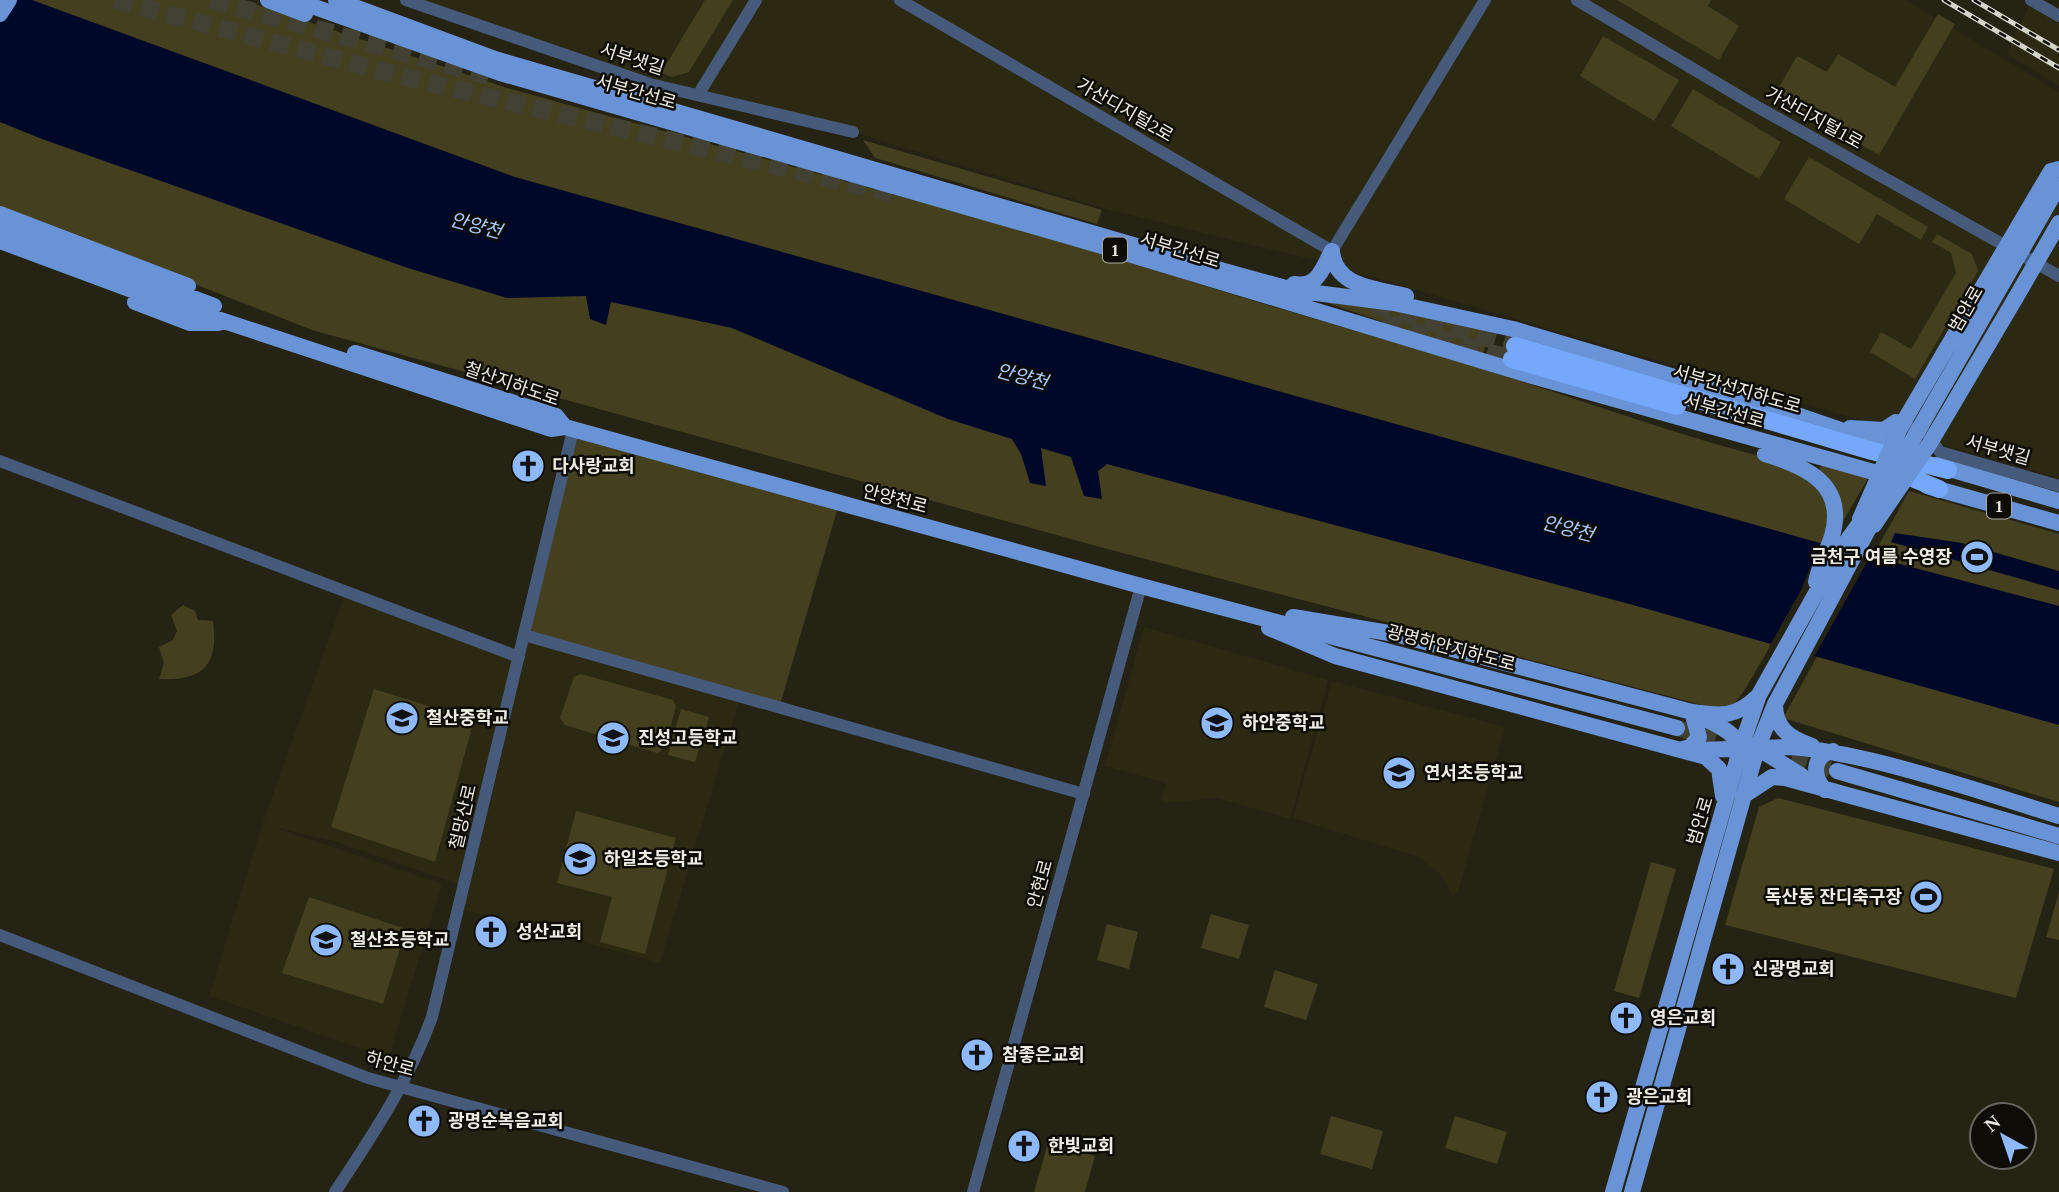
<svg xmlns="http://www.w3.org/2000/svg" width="2059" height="1192" viewBox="0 0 2059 1192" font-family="'Times New Roman','Noto Sans KR',serif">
	<rect width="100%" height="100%" fill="#252314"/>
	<path fill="#2c2913" d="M412 0H1905L2059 92V478L1314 260 1106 209 853 132 592 64Z
		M2029 6 2059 23V86L2007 54Z
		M346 591 519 656 524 635 740 697 660 963 456 908 464 886 334 841 273 827 442 884 390 1053 380 1055 209 996 262 825Z
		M1144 627 1328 680 1291 817 1287 818 1217 798 1164 803 1161 799 1166 783 1105 766Z
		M1332 681 1505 727 1458 892 1453 896 1441 875 1419 857 1293 818Z"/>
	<path fill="#443f1f" d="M29 0H243L507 88 1120 257C1241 301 1367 332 1489 371 1598 405 1707 447 1819 470L1822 463 1870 475 1744 691 1733 705 1721 710 1100 547 312 330 0 208V46Z
		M705 0H733L689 72 672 77 661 73Z
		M1617 0H1711L1708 6 1739 26 1719 60Z
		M1938 14 1955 24 1879 155 1775 94 1797 56 1827 72 1838 54 1895 87Z
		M1603 36 1679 80 1654 121 1580 76Z
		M1693 89 1781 142 1759 179 1671 126Z
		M863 140 1102 210 1097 224 875 158Z
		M1809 157 1928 227 1921 240 1877 214 1859 244 1784 199Z
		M1937 234 1972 254 1978 271 1915 379 1870 352 1881 332 1911 349 1956 273 1951 253 1932 242Z
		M1325 302 1359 303 1491 329 1482 356Z
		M573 430 839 504 779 708 524 635Z
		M1909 491 2059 534V802L1783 718Z
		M183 605 195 611 198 620 213 621C219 665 203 681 159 679L164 663 159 647 173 640 177 631 171 615Z
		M581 674 673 700 676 706 665 748 657 753 565 725 560 718 574 677Z
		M374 689 474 720 435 862 331 827Z
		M681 709 709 717 695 762 668 755Z
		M1778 798 2054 869 2016 998 1725 925 1759 807Z
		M576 811 676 838 645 954 600 942 612 897 557 883Z
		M1651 862 1676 869 1639 998 1614 991Z
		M2059 892V940L2046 937Z
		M309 897 406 929 383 1004 282 973Z
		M1211 914 1249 925 1239 959 1201 948Z
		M1107 924 1138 932 1129 969 1097 960Z
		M1275 970 1318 984 1306 1020 1264 1007Z
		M1331 1116 1383 1131 1372 1169 1320 1154Z
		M1455 1116 1507 1132 1497 1164 1445 1148Z
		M1048 1143 1095 1156 1085 1192H1034Z"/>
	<path fill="#000829" d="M0 0H32L515 177 1809 540 2059 606V725L1633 605 1107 464 1098 471 1102 499 1084 496 1071 457 1041 448 1046 486 1030 483 1021 454 1012 439 948 419 732 328 611 302 606 325 590 319 586 296 507 298 408 268 42 139 0 122Z
		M1895 533 1962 543 2059 571V590L1891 542Z"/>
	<path fill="#252314" d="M1822 540 1872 553 1813 659 1769 647 1801 590Z"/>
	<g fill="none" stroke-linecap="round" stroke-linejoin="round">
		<path stroke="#434133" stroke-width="16" stroke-dasharray="16 8" stroke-linecap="butt" d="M1677 728 1743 746
			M1768 753 1837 771"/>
		<path stroke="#434133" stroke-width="18" stroke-dasharray="18 9" stroke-linecap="butt" d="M115 0 389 73 893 194
			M211 0 493 77
			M1374 305 1515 346
			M1383 323 1512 359"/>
		<path stroke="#465b7c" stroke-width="12" d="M406 0 650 84 853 132
			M900 0 1332 251 1485 0
			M1577 0 1754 105 2059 276
			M2031 0 2059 16
			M698 95 756 0
			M1910 427 1926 433 1940 452 2059 486
			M0 461 519 657
			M524 635 1084 794
			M0 935 368 1078 783 1192
			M335 1192C372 1136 409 1081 432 1017L573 430
			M973 1192 1141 586"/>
		<path stroke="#6893d6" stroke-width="16" d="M268 0 305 14
			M295 0 500 73 1102 246 1529 375 1891 477
			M336 0 495 59 1181 259 1293 290 1394 303 1513 329 1762 403 1902 451
			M0 14 9 0
			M0 214 188 286
			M0 225 214 306
			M0 241 148 296 551 429 565 427 1141 586 1677 728
			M1332 251C1335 288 1377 288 1406 296
			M1985 283 2051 171 2059 169
			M1294 284C1318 288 1322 269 1332 251
			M2015 299 2059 223
			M135 302 190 323H218
			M355 353 556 416 565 427
			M1850 428 1884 430 1896 422
			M1765 454C1805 466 1847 484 1832 536 1827 552 1819 566 1816 582
			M1936 465 2059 501
			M1927 486 2059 523
			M1293 617 1395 634 1692 712C1721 716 1735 718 1757 697
			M1269 628 1335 656 1706 757 1719 769 1723 796
			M1775 704C1775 729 1790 738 1812 746
			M1704 718C1721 727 1736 733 1744 752
			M1756 747 1802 776
			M1683 749 1690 747 1699 737 1692 712
			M1697 750 1732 749 1746 742
			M1750 753C1798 726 2001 799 2059 816
			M1837 771 2059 836
			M1825 790C1812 777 1812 755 1833 751
			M1743 796 1772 777 1785 778 2059 853
			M1613 1192 1741 747 1759 695 1839 552 1885 488
			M1632 1192 1757 749 1775 704 1877 513"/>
		<path stroke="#75a8fa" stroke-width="18" d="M1515 346 1872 451 1948 470
			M1512 359 1677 406
			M1895 471 1939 489"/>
		<defs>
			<path id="rail" d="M1944 0 2059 68
				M1974 0 2059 50"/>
		</defs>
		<use href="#rail" stroke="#d5d4c9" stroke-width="5"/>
		<use href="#rail" stroke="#0d0c06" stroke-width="2.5" stroke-dasharray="8" stroke-linecap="butt"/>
		<path stroke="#6893d6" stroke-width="16" d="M1885 488 2059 185
			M1860 519 1900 428 1985 283
			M1874 525 1930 443 2015 299"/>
	</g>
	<defs>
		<symbol id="church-disc" viewBox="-11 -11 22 22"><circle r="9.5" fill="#8eb9fc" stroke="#0d0c06"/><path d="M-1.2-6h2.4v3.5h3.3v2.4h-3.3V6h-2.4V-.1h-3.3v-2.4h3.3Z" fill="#111"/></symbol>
		<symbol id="stadium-disc" viewBox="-11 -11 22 22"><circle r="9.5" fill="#8eb9fc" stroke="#0d0c06"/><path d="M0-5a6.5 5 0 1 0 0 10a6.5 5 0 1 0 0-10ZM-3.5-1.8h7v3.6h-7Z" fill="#111"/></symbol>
		<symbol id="school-disc" viewBox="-11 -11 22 22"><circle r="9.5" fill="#8eb9fc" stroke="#0d0c06"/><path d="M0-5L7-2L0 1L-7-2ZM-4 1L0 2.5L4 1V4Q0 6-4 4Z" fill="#111"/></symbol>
	</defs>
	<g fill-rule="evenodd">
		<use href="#church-disc" x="509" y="447" width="38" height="38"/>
		<use href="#stadium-disc" x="1958" y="538" width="38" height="38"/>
		<use href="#school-disc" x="383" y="699" width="38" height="38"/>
		<use href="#school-disc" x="1198" y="704" width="38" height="38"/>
		<use href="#school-disc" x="594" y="719" width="38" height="38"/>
		<use href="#school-disc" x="1380" y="754" width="38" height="38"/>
		<use href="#school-disc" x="561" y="840" width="38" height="38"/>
		<use href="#stadium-disc" x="1907" y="878" width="38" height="38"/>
		<use href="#church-disc" x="472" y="913" width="38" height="38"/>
		<use href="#school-disc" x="307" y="921" width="38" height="38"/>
		<use href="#church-disc" x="1709" y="950" width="38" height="38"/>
		<use href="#church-disc" x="1607" y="999" width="38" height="38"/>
		<use href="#church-disc" x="958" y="1036" width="38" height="38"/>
		<use href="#church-disc" x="1583" y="1078" width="38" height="38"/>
		<use href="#church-disc" x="405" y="1102" width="38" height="38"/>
		<use href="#church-disc" x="1005" y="1127" width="38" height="38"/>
	</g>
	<g text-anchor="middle" stroke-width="5" stroke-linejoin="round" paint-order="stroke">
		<g fill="#0d0c06" stroke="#aaa9a0" stroke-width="2">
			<rect x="1103" y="237.5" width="24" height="25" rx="5"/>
			<rect x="1987" y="493.5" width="24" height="25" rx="5"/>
		</g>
		<g font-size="16" font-weight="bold" fill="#edece2">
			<text x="1115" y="256">1</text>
			<text x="1999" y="512">1</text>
		</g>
		<g font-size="18" fill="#edece2" stroke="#0d0c06">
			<text transform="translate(632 59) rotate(18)" y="6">서부샛길</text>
			<text transform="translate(636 92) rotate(16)" y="6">서부간선로</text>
			<text transform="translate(1125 110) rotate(30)" y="6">가산디지털2로</text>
			<text transform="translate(1814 118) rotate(29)" y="6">가산디지털1로</text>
			<text transform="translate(1180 250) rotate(17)" y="6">서부간선로</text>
			<text transform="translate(1966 309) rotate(-60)" y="6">범안로</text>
			<text transform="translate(512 384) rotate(19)" y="6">철산지하도로</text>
			<text transform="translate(1737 389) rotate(16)" y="6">서부간선지하도로</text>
			<text transform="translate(1724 411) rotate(16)" y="6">서부간선로</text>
			<text transform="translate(1998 450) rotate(16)" y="6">서부샛길</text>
			<text transform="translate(895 499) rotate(15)" y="6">안양천로</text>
			<text transform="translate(1451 648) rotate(15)" y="6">광명하안지하도로</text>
			<text transform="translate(463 817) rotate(-77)" y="6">철망산로</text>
			<text transform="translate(1700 821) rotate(-73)" y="6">범안로</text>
			<text transform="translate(1040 884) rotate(-74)" y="6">안현로</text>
			<text transform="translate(390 1064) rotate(15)" y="6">하안로</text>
		</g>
		<g font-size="18" font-weight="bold" fill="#edece2" stroke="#0d0c06" text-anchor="start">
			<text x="552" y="472">다사랑교회</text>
			<text x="1952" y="563" text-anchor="end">금천구 여름 수영장</text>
			<text x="426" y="724">철산중학교</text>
			<text x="1242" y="729">하안중학교</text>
			<text x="638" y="744">진성고등학교</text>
			<text x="1424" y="779">연서초등학교</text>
			<text x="604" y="865">하일초등학교</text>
			<text x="1902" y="903" text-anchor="end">독산동 잔디축구장</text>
			<text x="516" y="938">성산교회</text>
			<text x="350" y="946">철산초등학교</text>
			<text x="1752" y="975">신광명교회</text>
			<text x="1650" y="1024">영은교회</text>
			<text x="1002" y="1061">참좋은교회</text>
			<text x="1626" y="1103">광은교회</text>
			<text x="448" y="1127">광명순복음교회</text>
			<text x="1048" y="1152">한빛교회</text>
		</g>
		<g font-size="19" font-style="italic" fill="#aacafe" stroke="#0d0c06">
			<text transform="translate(476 225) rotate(15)" y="7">안양천</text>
			<text transform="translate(1022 376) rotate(15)" y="7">안양천</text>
			<text transform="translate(1568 528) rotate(15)" y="7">안양천</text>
		</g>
	</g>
	<g transform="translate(2003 1136) rotate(320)"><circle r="33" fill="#0d0c06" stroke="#67665e" stroke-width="2"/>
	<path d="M0-5L12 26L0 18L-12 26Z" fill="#8eb9fc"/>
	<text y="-10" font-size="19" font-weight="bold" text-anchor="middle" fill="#edece2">N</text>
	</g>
</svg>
